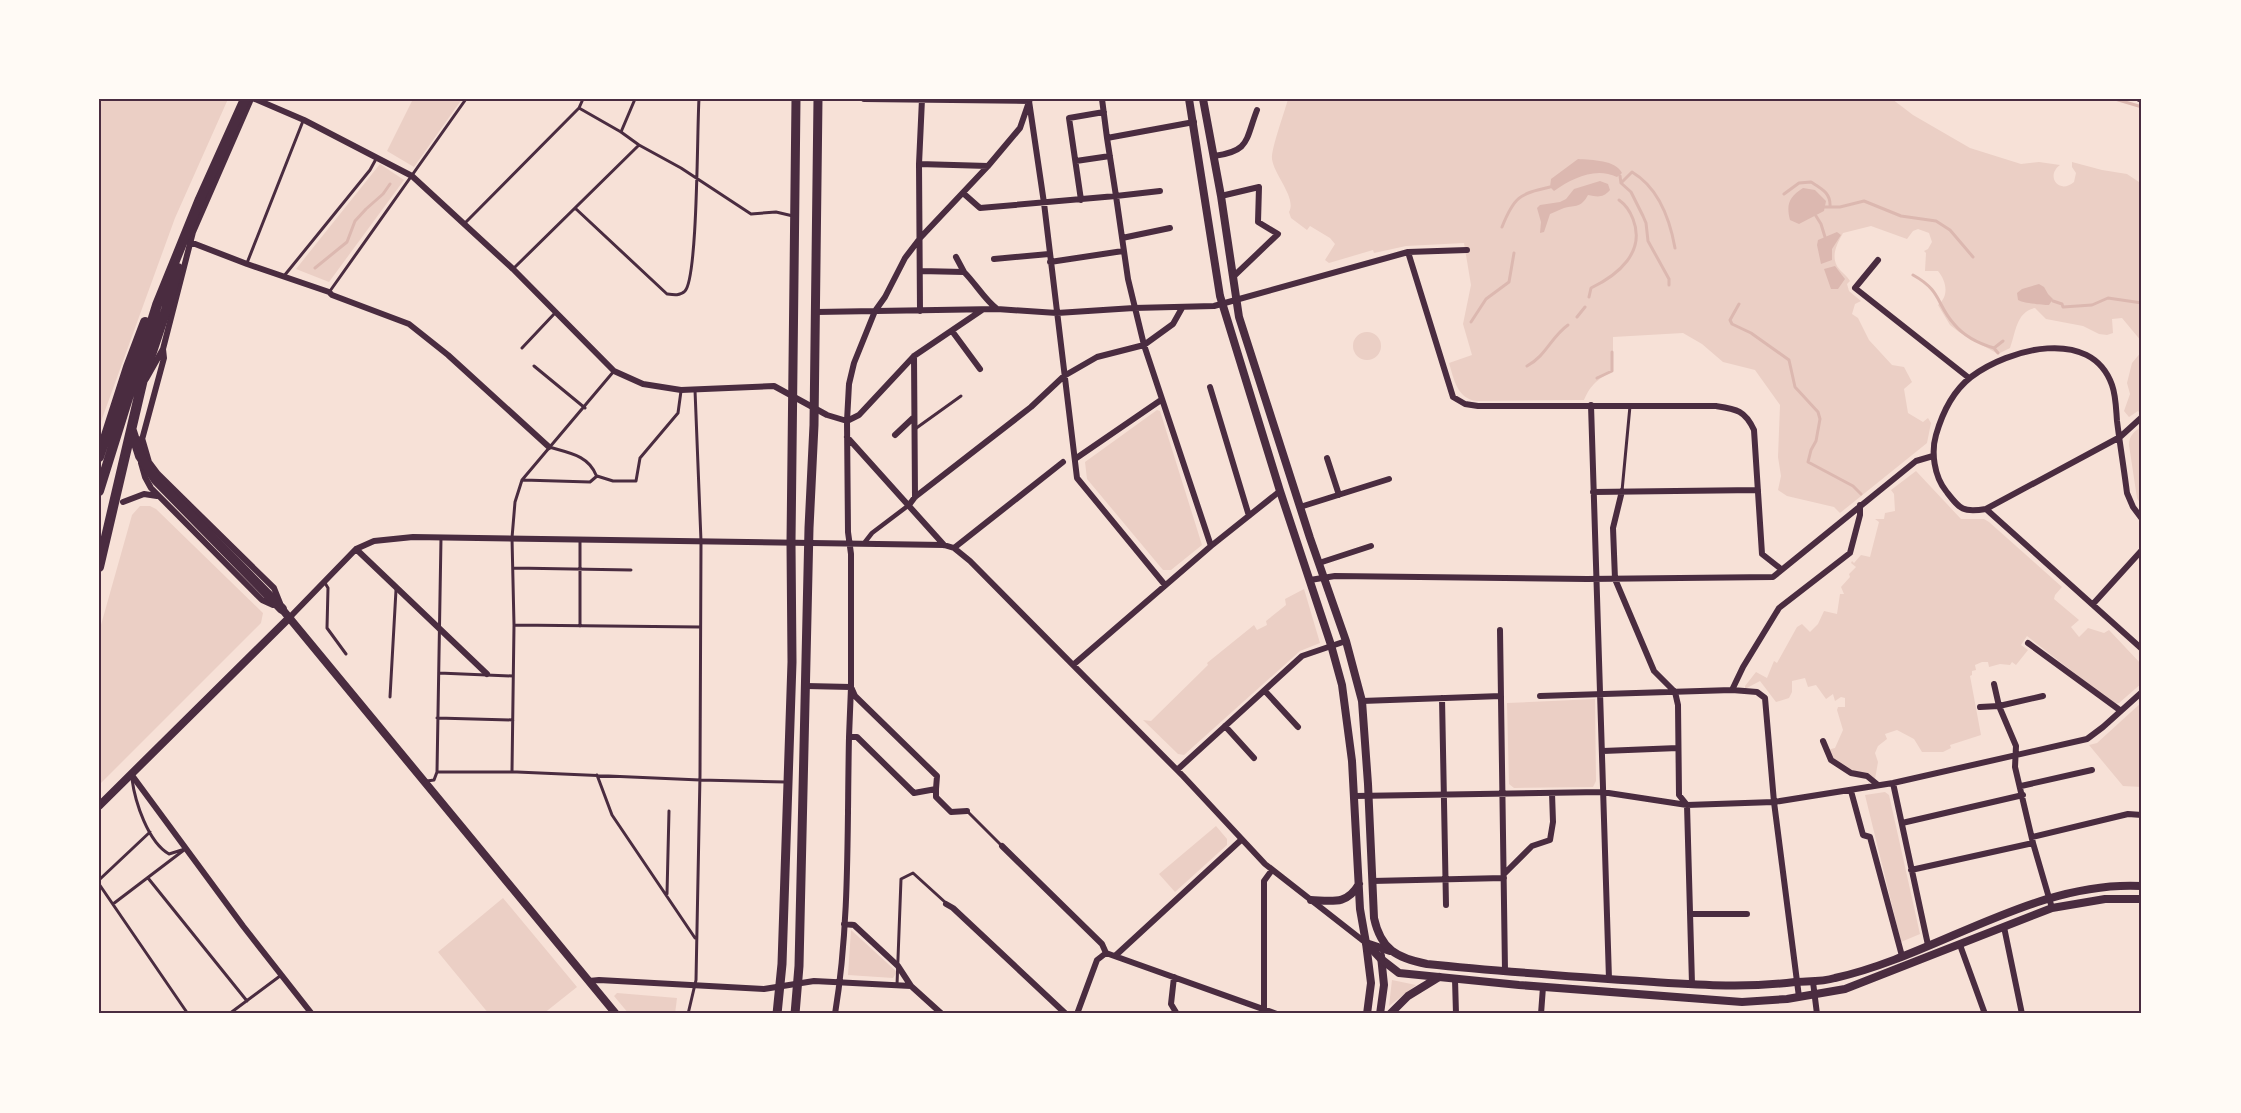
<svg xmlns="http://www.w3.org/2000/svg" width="2241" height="1113" viewBox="0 0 2241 1113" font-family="Figtree,sans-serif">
	<rect width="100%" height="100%" fill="#f7e1d7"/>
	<path fill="#ebcfc5" d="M99 99H228L175 218 99 427Z
		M413 99H462L414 167 387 151Z
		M1288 99H1892L1913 115 1970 148 2021 164 2039 162 2060 165C2045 176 2059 195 2074 182L2076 173 2072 167V162L2102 170 2127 174 2142 184V342L2122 318 2112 319 2113 333 2107 335 2099 334 2083 326 2046 319 2035 308C2016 312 2016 332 2010 348L1998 354 1959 332 1950 325 1938 305C1949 296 1947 282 1938 271H1925L1926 253 1924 251 1928 249 1932 242 1929 233 1918 229 1913 231 1907 239 1871 226 1843 233C1837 244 1829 258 1840 270 1844 274 1847 276 1850 281L1847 284 1849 291 1861 301 1855 304 1852 314 1858 318 1869 340 1892 365 1904 367 1912 382 1904 389 1908 413 1923 422 1928 418 1931 423 1927 443 1840 513 1834 507 1787 496 1778 490 1781 476 1778 457 1780 405 1755 370 1723 362 1702 344 1683 333 1613 337V371C1598 379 1591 384 1584 400L1477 401C1457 399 1454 379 1449 363L1472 355 1463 324 1471 285 1464 243 1406 246 1374 253 1373 250 1329 263 1325 260 1335 244 1330 238 1310 226 1307 230 1291 218 1289 212C1297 198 1274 175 1272 159 1271 149 1285 111 1288 99Z
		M380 164 404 180 329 282 296 269Z
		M1353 346a14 14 0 1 1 28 0a14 14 0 1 1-28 0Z
		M2142 351V416L2138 411 2129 417 2124 411 2130 394 2127 383 2132 363Z
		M1157 410 1160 411 1202 545 1171 570H1163L1087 479 1085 462Z
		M2142 426V507L2137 498 2129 445C2129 435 2135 431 2142 426Z
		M1916 471 1961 519H1984L1989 522 2062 587 2055 595 2054 599 2079 620 2071 627 2079 637 2088 628 2104 633 2109 630 2142 665V683L2119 703 2114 704 2027 636 2021 645 2028 650 2016 665 2012 662 2010 665 2000 664 1989 667 1988 662H1982L1975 665 1976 670 1972 671V675L1970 676 1981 735 1950 745 1951 748 1943 752H1922L1914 739 1897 730 1885 734 1887 739 1878 746 1875 753 1878 762 1875 779C1856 773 1837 768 1827 750L1835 748 1843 730 1837 710 1838 707H1845V698L1841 697 1835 701 1833 694 1826 699 1816 685 1808 687 1805 678 1792 681V692L1789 698 1776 702 1760 681 1745 689V686L1756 672 1767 678 1774 661 1777 663 1797 627 1802 624 1810 632 1818 624 1824 611 1837 614 1840 594H1844L1841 587 1850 577 1849 574 1856 567 1851 563 1852 561 1854 563 1861 555 1870 557 1879 522 1875 519H1884L1885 513 1895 511 1894 494 1891 490Z
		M140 506H150L156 509 263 613 261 623 99 785V632L132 515Z
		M1304 589 1320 643 1300 651 1184 755 1178 754 1143 720 1151 721 1208 665 1207 663 1254 625 1257 630 1267 625 1266 621 1286 605 1285 599Z
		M1595 699 1596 781 1593 787 1514 788 1509 784 1507 703Z
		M2142 702V787L2123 786 2089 745 2097 743Z
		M1885 792 1889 795 1920 934 1901 942 1865 795Z
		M1216 826 1227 839V845L1175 892 1159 874Z
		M503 898 577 987 543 1014H489L438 952Z
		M851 930 897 972 893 978 848 975Z
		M1392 980 1416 985 1389 1006Z
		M617 993 677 998 675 1014H629L614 996Z"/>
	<path fill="#dcb8b0" d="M1578 159C1592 160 1616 160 1622 173L1617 177C1595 167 1573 178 1554 191L1550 187 1551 179Z
		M1600 181 1608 184 1610 190C1603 198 1598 197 1588 195 1581 208 1576 205 1564 208 1559 210 1555 212 1550 214L1544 232 1540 233 1541 222 1537 208 1540 205 1560 202 1566 199 1574 189Z
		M1803 188 1815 190 1826 201 1824 211 1799 224 1790 220C1786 204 1789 197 1803 188Z
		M1837 232 1841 235 1832 249V260L1821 264 1817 245 1818 240Z
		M1835 266 1845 279 1838 289H1831L1824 269Z
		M2039 284 2044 287 2048 294 2053 299 2049 305C2042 305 2023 303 2018 300L2017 293 2022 289Z"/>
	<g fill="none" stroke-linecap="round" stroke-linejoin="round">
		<path stroke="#dcb8b0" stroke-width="3" d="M2115 99 2142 107
			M1620 176 1621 183 1631 192 1643 216 1646 223 1648 241 1669 279V285
			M1621 183 1632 172C1659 188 1670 220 1675 248
			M1784 194 1799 183 1811 182C1822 189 1831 193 1830 207H1825
			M1830 207H1840L1864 201 1901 216 1936 221 1950 230 1973 257
			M1816 216 1821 224 1825 237
			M1502 227C1514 197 1519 194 1550 187
			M315 268 347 242 355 221 366 209 383 194 390 184
			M1913 275C1942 291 1936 304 1954 324 1964 336 1980 344 1994 348
			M1589 297 1591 288C1618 275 1646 252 1633 219 1630 211 1626 205 1619 200
			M2053 301 2062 304 2063 307 2092 305 2108 298 2142 303
			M1739 304 1730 320 1732 324 1751 333 1789 360 1795 387 1818 412 1820 419 1816 441 1811 450 1808 462 1853 486 1861 494
			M1577 317 1585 307
			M1471 322 1486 299 1509 282 1514 253
			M1998 353 1994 348 2003 341
			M1527 366C1546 356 1551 337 1568 325
			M1597 378 1612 371V352"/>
		<path stroke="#4a2c40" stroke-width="3" d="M579 108 621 132 639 145 681 168 751 214 776 212 793 216
			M621 132 635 99
			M575 208 667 294C674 295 680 296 685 291 698 277 697 127 699 99
			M465 223 579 108 583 99
			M247 263 303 121
			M514 268 639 145
			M284 276 370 170 376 159
			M330 291 466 99
			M522 348 555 313
			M534 366 585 408
			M915 429 961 396
			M549 447C569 453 588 455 596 475
			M597 476 613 481H636L640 458 678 413 681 391
			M523 480 590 482 597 476
			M1622 491 1630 406
			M580 541V626
			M514 568 631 570
			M325 583 328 588 327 628 346 654
			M514 625 700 627
			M439 673 513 676
			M390 697 396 590
			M437 718 513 720
			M512 771 514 625 512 538 515 502 522 480 614 371
			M437 772 441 538
			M597 775 612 815 695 938
			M132 779C135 802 148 842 169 854L185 849
			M427 781 434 780 437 772H517L700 780 786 782
			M967 811 1002 846
			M148 878 247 1001
			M99 880 150 832
			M99 884 188 1014
			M667 894 669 811
			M113 904 184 850
			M897 985 901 879 913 873 946 903
			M229 1014 280 976
			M688 1014 696 980 700 775 701 541 695 390"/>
		<path stroke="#4a2c40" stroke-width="4.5" d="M865 542 872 533 909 505"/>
		<path stroke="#4a2c40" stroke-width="6" d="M255 99 304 120 412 176 513 269 614 371 643 384 681 390 774 386 827 415 847 421 859 415 914 356 982 310
			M864 99 1029 101 1044 203 1077 478 1165 585
			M1102 99 1107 138
			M2139 99 2142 100
			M1214 156C1250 151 1245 141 1257 110
			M1076 161 1110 156
			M919 164 988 166
			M1160 191 1116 196 1107 138 1194 122
			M963 193 980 208 1116 196 1128 279 1144 345 1211 546
			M1221 196 1259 187 1258 222 1278 234 1234 276
			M1081 200 1069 118 1104 112
			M1122 238 1170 228
			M190 242 247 264 329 292 332 295 409 324 448 355 549 447
			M1408 252 1453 397 1465 404 1478 406H1716C1736 409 1745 410 1754 430L1762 554 1781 569
			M956 257 964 272
			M994 259 1049 254
			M1878 260 1855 288 1969 378
			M1050 262 1123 251
			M920 271 964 272C976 284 984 299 997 309
			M920 311 919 164 922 99
			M816 312 997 309 1057 313 1134 308 1214 306 1408 252 1467 250
			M952 331 980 369
			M914 356 915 497
			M146 379 163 349
			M1210 387 1249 516
			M1591 405 1609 979
			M895 435 913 418
			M847 437 944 545
			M142 438 149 462 158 474 274 588 280 603
			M140 447 164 358 163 349 193 232 251 99
			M1327 458 1339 495
			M1075 459 1161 400
			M141 463 145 477 151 488 262 600 273 605
			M1622 491 1613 528 1615 579 1654 671 1675 692 1678 705 1679 795 1687 805 1692 984
			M1593 492 1758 490
			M123 502 144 494 157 496
			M909 505 915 497 1031 407 1064 376 1097 357 1144 345 1173 324 1182 308
			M1300 507 1389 479
			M1986 509 2120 437 2142 417
			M2142 519 2133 507 2127 493C2124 469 2120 445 2117 421 2116 409 2116 396 2112 385 2091 326 2008 349 1971 377 1953 391 1942 414 1936 435 1931 452 1934 476 1946 491 1960 509 1962 513 1986 509L2142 649
			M954 548 1063 462
			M356 549 487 674
			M1319 563 1371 546
			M1310 580 1335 576 1587 579 1773 577 1916 461 1933 456
			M2093 604 2142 550
			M290 617 356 549 374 541 413 537 944 545 954 548 970 561 1183 776 1265 864 1366 943
			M1500 630 1505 971
			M2028 643 2121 711
			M1073 665 1211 546 1280 491
			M1994 684 1999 706 2016 746 2015 767 2033 843 2052 908
			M806 686 851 687 849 737H857L914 793 936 789V797L951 812 967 811
			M1732 690 1743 667 1779 608 1850 553 1860 515V505
			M1265 691 1298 727
			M1540 696 1732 690 1757 692 1765 698 1774 802 1799 997
			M1442 698 1446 905
			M1362 701 1501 696
			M1980 707 1999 706 2043 696
			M1225 726 1254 758
			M1823 741 1831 760 1851 773 1867 776 1878 785
			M1603 751 1678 748
			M1177 770 1302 656 1346 641
			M131 774 243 926 312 1014
			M1893 783 1928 945
			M2021 786 2092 770
			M936 789 937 776 855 696 851 687V554L848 532 847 421 849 384 854 363 875 311 885 297 905 258 921 237 988 166 1020 128 1030 99
			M1851 791 1863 835 1870 837 1902 956
			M1355 796 1602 792 1687 805 1774 802 1893 783 2087 739 2103 727 2142 692
			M1902 823 2023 795
			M2032 837 2128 814 2142 815
			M1002 846 1102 944 1106 953 1277 1014
			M1911 870 2033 843
			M1504 874 1532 846 1550 840 1553 822 1552 793
			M1372 881 1504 878
			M946 904 953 908 1066 1014
			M1691 914H1747
			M844 924 854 925 898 966 911 986
			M2004 927 2022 1014
			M1960 945 1985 1014
			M1115 956 1241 840
			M1174 977 1171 1004 1177 1014
			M1455 979 1456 1014
			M589 981 599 980 764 989 814 981 911 986 942 1014
			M1813 982 1817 1014
			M835 1014C850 923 847 829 849 737
			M1077 1014 1097 960 1106 953
			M1264 1014V881L1272 870
			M1541 1014 1543 987"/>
		<path stroke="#4a2c40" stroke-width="8" d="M282 609 616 1014
			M99 806 290 617
			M1367 1014 1371 983 1366 943 1390 951
			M1380 1014 1384 985 1381 956
			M1390 1014 1408 996 1439 977"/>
		<path stroke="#4a2c40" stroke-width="8" d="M1189 99 1220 296 1280 491 1331 645 1342 685 1352 761 1360 909 1366 943 1381 959 1399 973 1519 985 1742 1002 1787 999 1845 989 2052 908 2105 899H2142
			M1203 99 1221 196 1239 317 1310 538 1346 641 1362 701 1368 784 1374 918C1381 950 1397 958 1427 964 1503 972 1578 977 1654 982 1702 985 1747 988 1795 982 1808 981 1822 982 1835 978 1938 955 2034 880 2142 886
			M1311 900C1333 901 1347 905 1359 884"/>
		<path stroke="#4a2c40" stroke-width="9" d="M777 1014 782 964 792 662 791 543 796 99
			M795 1014 799 966 809 528 814 425 818 99"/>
		<path stroke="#4a2c40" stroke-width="10" d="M132 431 140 456 156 480 282 609
			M99 457 128 367 145 322
			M99 491 157 305 200 199 245 99
			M99 567 143 379 169 301 178 268"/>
	</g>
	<rect width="2241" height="1113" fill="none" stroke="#fffaf5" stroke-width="201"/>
	<rect x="100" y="100" width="2040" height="912" fill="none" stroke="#4a2c40" stroke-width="2"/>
</svg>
